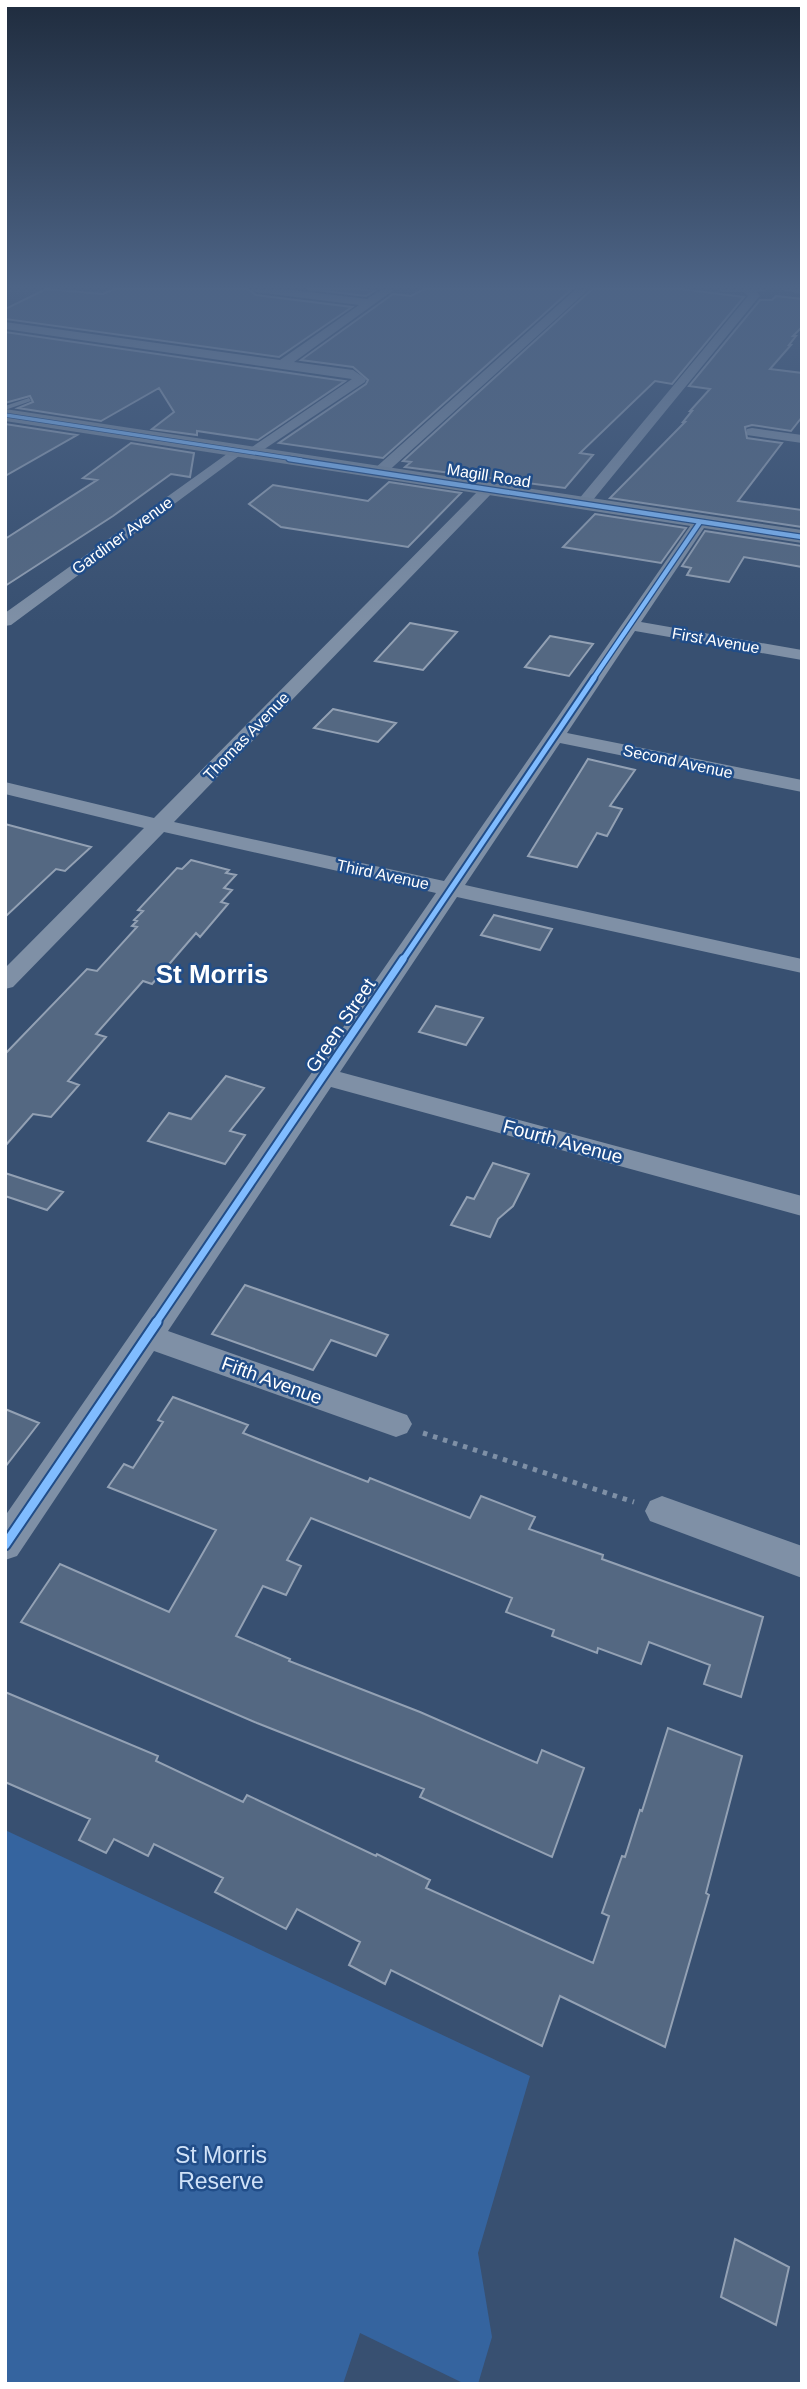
<svg xmlns="http://www.w3.org/2000/svg" width="807" height="2389" viewBox="0 0 807 2389" font-family="Helvetica,sans-serif">
	<rect width="100%" height="100%" fill="#385071"/>
	<path fill="#35649f" d="M5 1830 530 2076 478 2253 492 2337 478 2384H465L360 2333 343 2384H5Z"/>
	<path fill="#546882" stroke="#93a1b4" stroke-width="2" d="M46 289 103 294 114 289H248L256 295 352 307 279 357 5 319V309Z
		M307 289H359L374 291 366 296Z
		M424 289H572L383 458 279 443 366 384 368 380 353 367 301 360 393 294 411 296Z
		M592 289H681L744 297 672 384 655 381 580 453 593 455 565 488 405 467 411 462 403 461Z
		M776 296 802 299V327L793 336H796L789 345H791L770 369 802 373V417L791 431 752 425 745 427 747 438 782 443 738 501 802 510V527L610 498 685 422H683L692 411H690L710 389 689 386 760 300H772Z
		M5 332 345 381 258 440 197 431V435L152 429 174 412 159 388 101 421 18 408 33 402 30 396 5 403Z
		M5 424 77 435 5 476Z
		M131 443 194 453 190 477 171 474 113 516 5 586V539L97 480 83 478Z
		M389 482 461 493 408 547 281 527 249 504 273 485 368 501Z
		M595 514 686 528 661 563 563 547Z
		M705 531 802 546V567L744 557 729 582 687 575 691 568 682 566Z
		M410 623 457 632 423 670 375 661Z
		M550 636 593 644 569 676 525 667Z
		M333 709 396 723 378 742 314 728Z
		M588 759 635 770 610 806 622 809 607 836 597 833 577 867 528 856Z
		M5 824 91 847 65 871 56 869 5 917Z
		M191 860 229 870 226 873 236 875 224 888 232 890 221 902 228 904 200 937 196 933 152 984 143 981 96 1034 106 1037 68 1081 79 1085 51 1117 33 1114 5 1146V1054L87 969 97 971 137 927 132 926 137 921 134 920 143 911 138 910 177 868 182 869Z
		M494 915 552 929 540 950 481 935Z
		M436 1006 483 1018 466 1045 419 1032Z
		M226 1076 264 1088 230 1131 245 1135 225 1164 148 1141 169 1113 191 1119Z
		M493 1163 529 1174 513 1206 498 1219 490 1237 451 1225 467 1197 474 1199Z
		M5 1173 63 1192 47 1210 5 1196Z
		M245 1285 388 1335 376 1356 331 1340 313 1370 212 1334Z
		M173 1397 248 1425 243 1433 368 1482 370 1478 470 1518 481 1496 535 1517 529 1529 603 1555 602 1559 763 1617 741 1697 704 1684 710 1665 649 1642 641 1664 598 1648 597 1653 552 1636 554 1630 506 1612 512 1598 311 1518 287 1560 301 1566 286 1595 263 1586 236 1636 290 1659 289 1661 420 1712 537 1763 542 1750 584 1768 552 1857 420 1797 424 1789 257 1723 21 1622 60 1564 169 1612 216 1530 108 1487 124 1464 133 1468 163 1422 158 1420Z
		M5 1409 39 1423 5 1467Z
		M5 1692 158 1756 156 1761 243 1802 247 1795 376 1856 377 1854 430 1880 426 1888 593 1963 609 1916 602 1913 622 1856 625 1857 640 1810 642 1811 668 1728 742 1756 706 1893 709 1895 665 2047 560 1996 542 2046 391 1970 385 1984 349 1965 360 1942 297 1909 286 1929 215 1892 223 1878 154 1844 148 1856 114 1839 106 1853 79 1840 90 1819 5 1782Z
		M735 2239 789 2267 776 2325 721 2297Z"/>
	<g fill="none" stroke-linecap="round" stroke-linejoin="round">
		<path stroke="#7f90a6" stroke-width="5" stroke-dasharray="4.5 6" stroke-linecap="butt" d="M423 1433 634 1502"/>
		<path fill="#7f90a6" fill-rule="evenodd" d="M29 398 31 401 5 410V406Z"/>
		<path fill="#7f90a6" fill-rule="evenodd" d="M250 289H284L367 299 382 289H395L294 362 353 370 366 379 365 382 254 456 249 455V449L352 379 5 329V322L280 360 359 305 256 292Z
			M576 289H589L384 475H374L372 472 374 469Z
			M717 289H773L757 292 760 296 758 298 588 506H578L575 503 578 500 748 296 744 292H723Z
			M777 289H802V294Z
			M752 428 802 435V443L747 435V429Z
			M238 446 243 447V453L11 625 5 626V613Z
			M488 485 493 486 495 489 493 492 174 822 444 881 695 519H705L708 522 641 622 802 650V660L635 631 567 733 802 780V792L560 743 465 885 802 959V973L457 897 340 1072 802 1196V1216L331 1087 168 1331 407 1415 412 1424 407 1433 396 1437 154 1351 17 1556 5 1560V1516L436 893 164 832 13 987 5 989V968L144 828 5 794V782L154 818 483 486Z
			M662 1496 802 1546V1578L650 1521 645 1511 650 1501Z"/>
		<path fill="#7b8ca1" fill-rule="evenodd" d="M5 409 802 530V543L5 421Z"/>
		<defs>
			<path id="cycleway-far4" d="M5 415 301 460"/>
			<path id="cycleway-far3" d="M289 459 802 537
				M593 679 700 522"/>
			<path id="cycleway-far2" d="M402 961 594 678"/>
			<path id="cycleway-far1" d="M155 1324 403 959"/>
			<path id="cycleway" d="M5 1545 157 1322"/>
		</defs>
		<use href="#cycleway-far4" stroke="#214d88" stroke-width="5"/>
		<use href="#cycleway-far3" stroke="#214d88" stroke-width="7"/>
		<use href="#cycleway-far2" stroke="#214d88" stroke-width="9"/>
		<use href="#cycleway-far1" stroke="#214d88" stroke-width="11"/>
		<use href="#cycleway" stroke="#214d88" stroke-width="13"/>
		<use href="#cycleway-far4" stroke="#80bcff" stroke-width="3.5"/>
		<use href="#cycleway-far3" stroke="#80bcff" stroke-width="4.5"/>
		<use href="#cycleway-far2" stroke="#80bcff" stroke-width="5"/>
		<use href="#cycleway-far1" stroke="#80bcff" stroke-width="7"/>
		<use href="#cycleway" stroke="#80bcff" stroke-width="9"/>
	</g>
	<linearGradient id="sky" x2="0" y2="1"><stop stop-color="#1f2c3e"/><stop offset="0.46" stop-color="#4d6486"/><stop offset="1" stop-color="#4d6486" stop-opacity="0"/></linearGradient>
	<rect width="807" height="624" fill="url(#sky)"/>
	<g text-anchor="middle" stroke-width="5" stroke-linejoin="round" paint-order="stroke">
		<g font-size="16" fill="#fff" stroke="#214d88">
			<text transform="translate(489 475) rotate(9)" y="6">Magill Road</text>
			<text transform="translate(122 535) rotate(-36)" y="6">Gardiner Avenue</text>
			<text transform="translate(716 640) rotate(10)" y="6">First Avenue</text>
			<text transform="translate(246 736) rotate(-46)" y="6">Thomas Avenue</text>
			<text transform="translate(678 761) rotate(12)" y="6">Second Avenue</text>
			<text transform="translate(383 874) rotate(12)" y="6">Third Avenue</text>
		</g>
		<g font-size="19" fill="#fff" stroke="#214d88">
			<text transform="translate(340 1025) rotate(-56)" y="7">Green Street</text>
			<text transform="translate(563 1141) rotate(15)" y="7">Fourth Avenue</text>
			<text transform="translate(272 1380) rotate(20)" y="7">Fifth Avenue</text>
		</g>
		<g font-size="23" fill="#d0e2f8" stroke="#214d88">
			<text x="221" y="2163">St Morris<tspan x="221" dy="26">Reserve</tspan></text>
		</g>
		<g font-size="26" font-weight="bold" fill="#fff" stroke="#214d88">
			<text x="212" y="983">St Morris</text>
		</g>
	</g>
	<rect width="807" height="2389" fill="none" stroke="#ffffff" stroke-width="14"/>
</svg>
